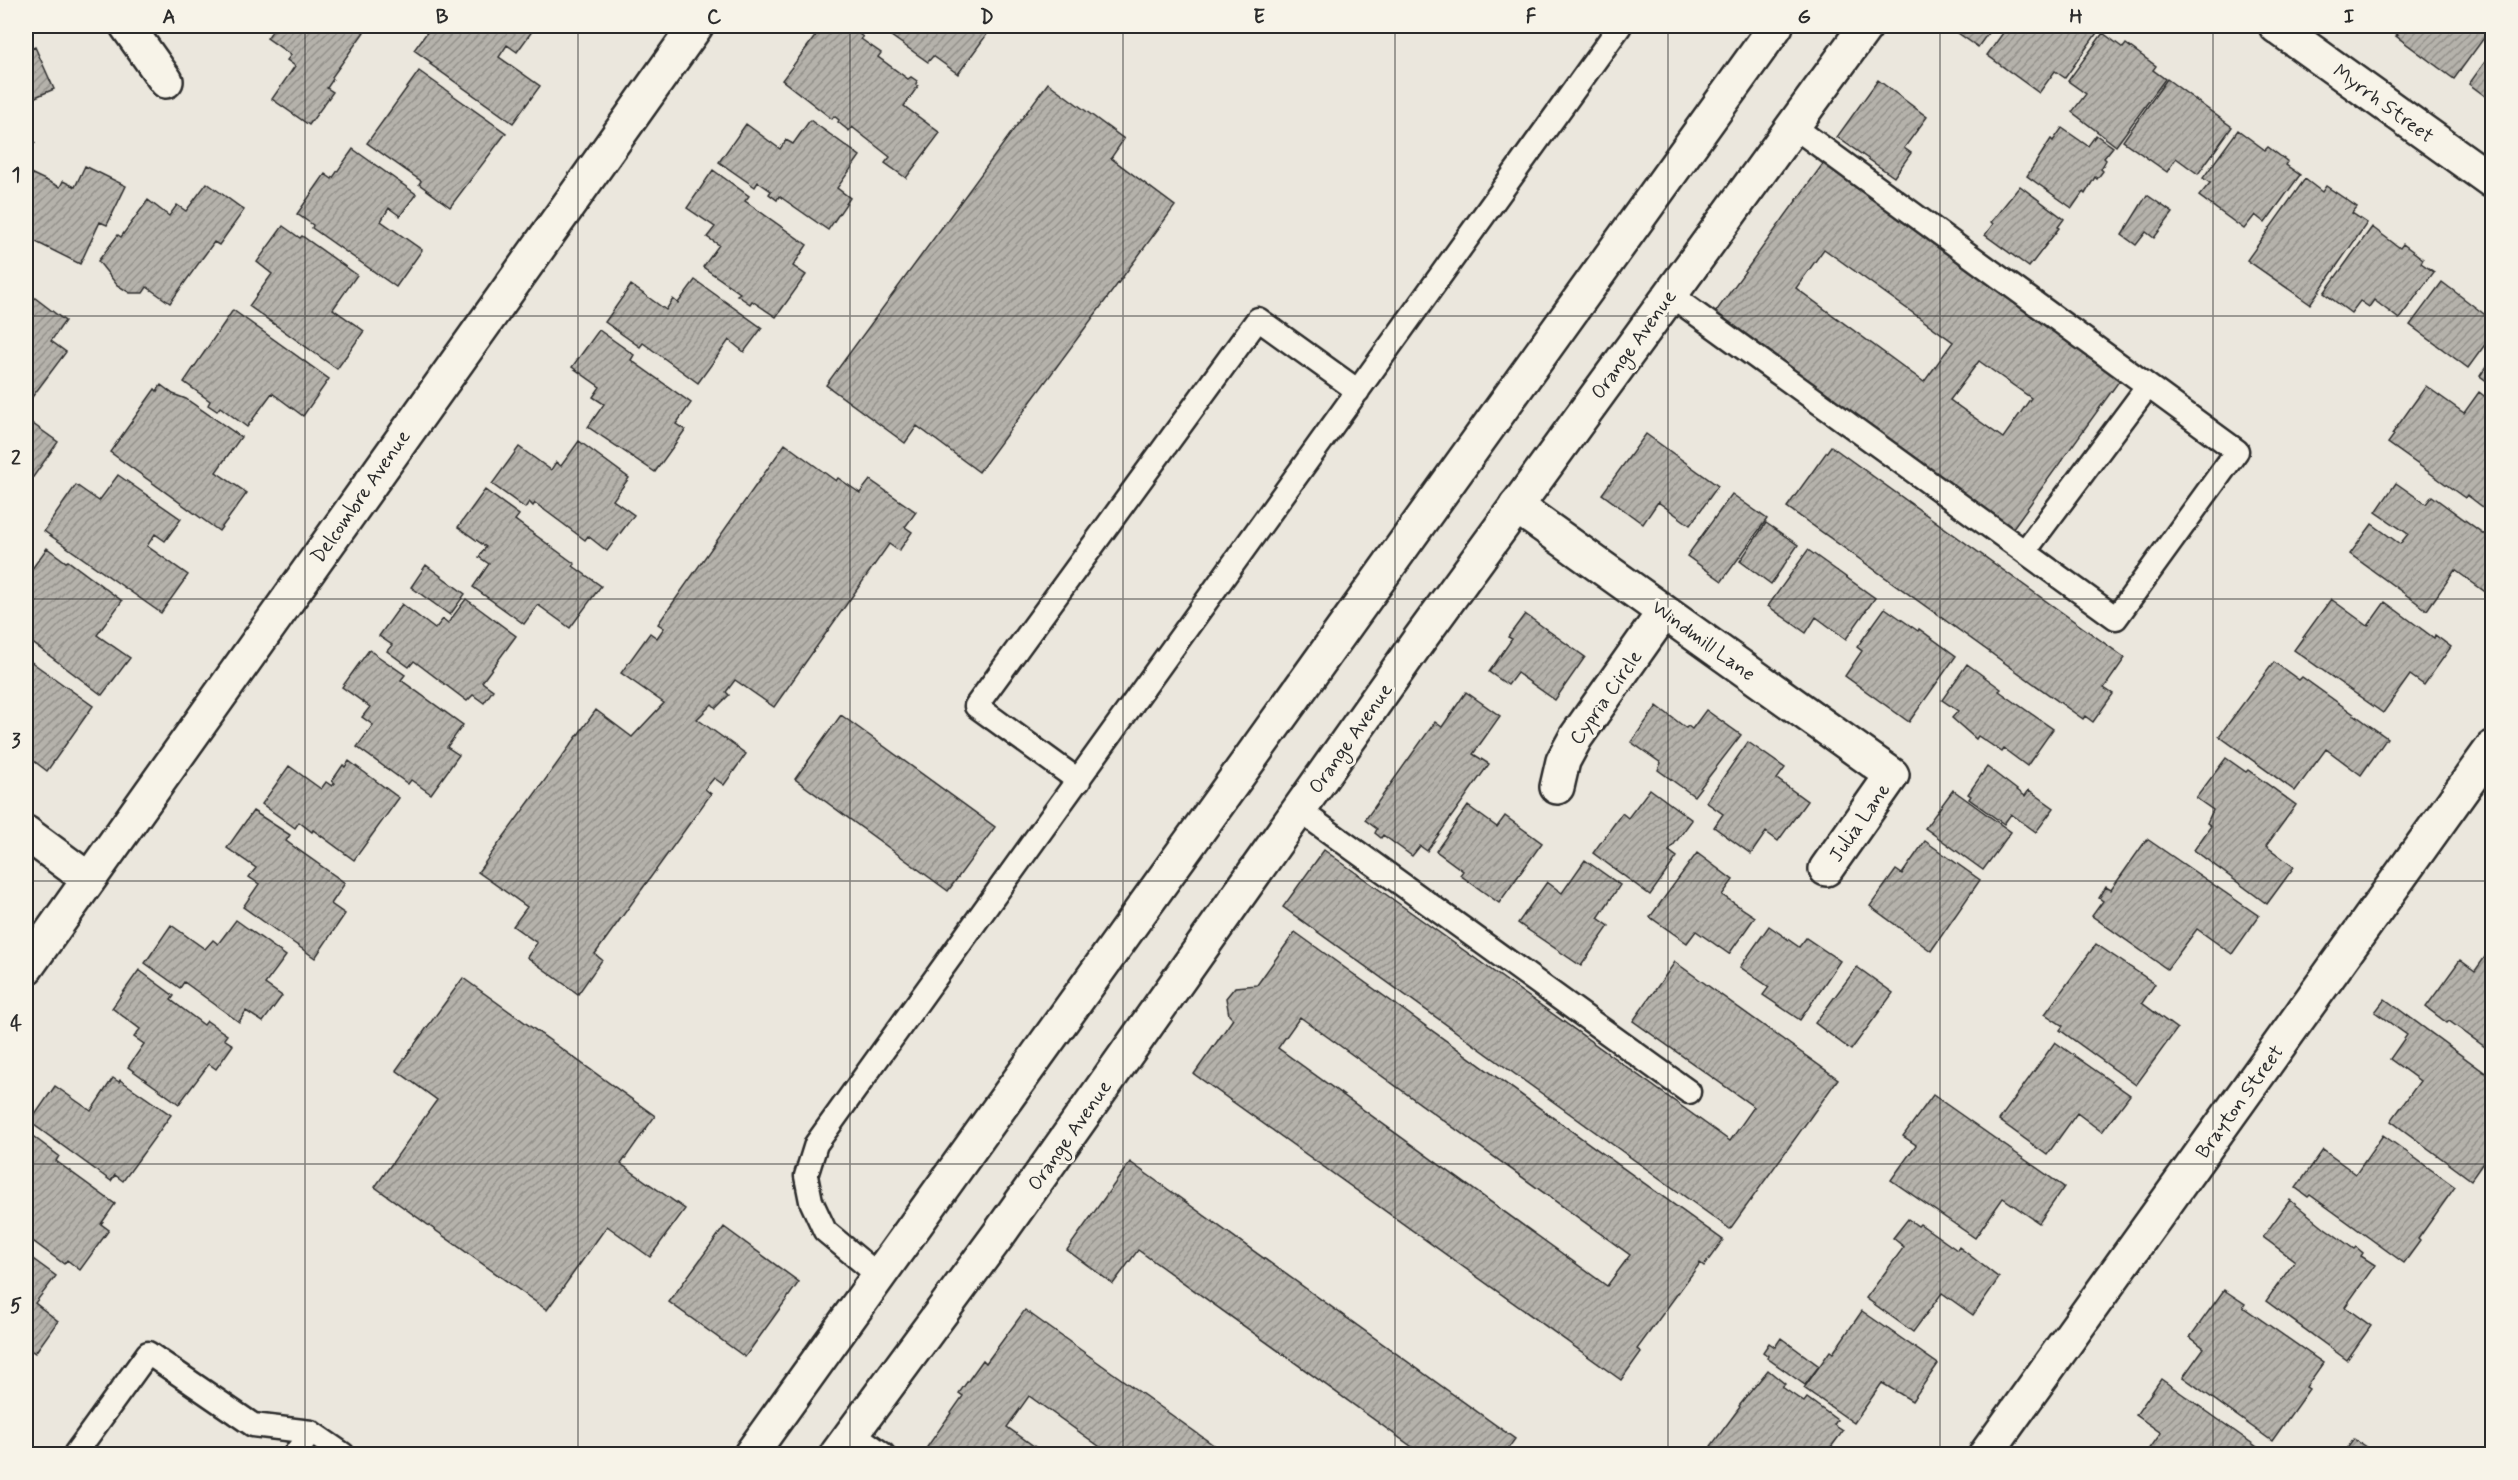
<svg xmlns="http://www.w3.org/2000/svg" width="2518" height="1480" viewBox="0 0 2518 1480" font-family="Mynerve,sans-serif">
	<defs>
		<pattern id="building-hatch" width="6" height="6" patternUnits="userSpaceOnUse" patternTransform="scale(1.5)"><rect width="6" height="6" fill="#b5b2ab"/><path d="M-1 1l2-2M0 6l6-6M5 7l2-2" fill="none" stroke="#93918b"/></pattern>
	</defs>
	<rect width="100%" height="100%" fill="#ebe7dd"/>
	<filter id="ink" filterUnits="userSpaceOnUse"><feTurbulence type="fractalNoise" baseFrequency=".0167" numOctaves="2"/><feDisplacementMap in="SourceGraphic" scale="12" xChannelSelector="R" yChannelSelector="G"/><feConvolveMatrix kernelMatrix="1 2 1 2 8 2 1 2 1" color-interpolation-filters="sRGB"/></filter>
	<g filter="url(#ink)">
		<path fill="url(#building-hatch)" stroke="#2b2b2b" stroke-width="1.5" fill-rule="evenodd" d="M276 26H366L362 31 364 32 332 77 333 79 327 88 333 92 309 125 272 99 295 66 287 60 291 55 267 38Z
			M429 26H527L533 30 517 52 507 45 499 57 540 86 513 123 430 64 432 63 414 50 431 27Z
			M823 26H848L863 37 861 39 881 53 878 57 908 79 911 77 917 81 916 84 918 86 904 106 940 133 906 178 885 163 890 157 852 127 849 131 838 122 839 120 834 116 832 119 782 80Z
			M877 26H993L958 74 933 56 928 62Z
			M1948 26H2093L2099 30 2065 78 2055 71 2039 93 1987 55 2003 33 1993 26 1978 47Z
			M2399 26H2492V27L2454 79 2396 36 2398 35 2394 32Z
			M2103 33 2123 48 2126 44 2156 66 2153 70 2165 79 2116 146 2072 112 2086 94 2068 81Z
			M35 47 54 89 26 101V51Z
			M2492 52V101L2469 84Z
			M419 71 506 133 450 207 419 184 421 181 367 143Z
			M2167 79 2232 127 2198 174 2176 158 2167 172 2123 141Z
			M1878 80 1927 117 1904 148 1911 153 1894 177 1837 137Z
			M1048 83 1124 139 1111 158 1175 206 979 472 917 426 905 443 826 385Z
			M810 120 860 156 837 188 850 198 828 230 779 196 777 200 769 194 771 191 758 182 755 187 719 162 746 124 780 149 786 140 793 144Z
			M26 122 35 143 26 147Z
			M2062 128 2088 146 2096 135 2113 147 2104 158 2106 160 2101 169 2103 171 2097 179 2095 177 2085 194 2083 192 2072 208 2027 176 2051 139 2053 141Z
			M2238 130 2265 150 2268 147 2288 162 2286 165 2300 175 2265 223 2255 215 2244 229 2199 196 2210 183 2203 178Z
			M353 149 416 194 400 216 389 208 381 221 422 250 396 287 312 228 313 225 297 214 325 174 332 179Z
			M1825 161 2122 377 2010 532 1712 317ZM1824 249 1953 342 1924 382 1796 288ZM1979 361 2031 398 2003 438 1950 400Z
			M85 166 126 186 107 225 100 222 80 264 26 237V171L60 187 63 181 75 187Z
			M713 170 749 196 745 201 807 245 793 266 806 275 776 317 752 301 750 304 737 295 740 293 703 267 719 245 707 237 715 227 687 208Z
			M2305 179 2322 192 2326 186 2357 207 2352 213 2367 223 2310 304 2247 260Z
			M207 183 244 210 219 245 214 242 170 303 147 287 143 293H130L117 285 98 261 118 235 121 237 148 200 169 216 177 205 186 211Z
			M2020 186 2064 219 2058 227 2059 228 2029 267 1985 235 1993 224 1991 222Z
			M2147 195 2173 213 2154 238 2146 232 2136 245 2122 235Z
			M283 226 300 238 302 236 357 275 333 309 364 331 337 369 249 306 272 274 257 262Z
			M2372 227 2400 248 2403 244 2423 259 2421 263 2434 272 2399 319 2374 300 2369 307 2360 301 2351 313 2324 293Z
			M695 280 762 328 744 352 729 340 698 383 643 343 640 347 605 322 631 285 666 310 673 299 678 303Z
			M2442 282 2492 320V335L2468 368 2410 325Z
			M26 291 65 321 51 341 66 352 29 401 26 398Z
			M233 310 329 379 303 416 272 393 247 427 220 407 217 411 208 405 210 401 184 382Z
			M599 330 634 355 631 360 691 403 676 424 685 430 655 472 588 427 604 404 593 397 600 387 572 367Z
			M2492 358V385L2480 376Z
			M161 385 173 394 186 399 241 437 216 472 247 493 219 531 110 452 155 389 157 391Z
			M2426 386 2464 413 2479 392 2492 402V514L2467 495 2465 498 2388 443 2394 435 2392 434Z
			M26 419 58 442 26 487Z
			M1646 434 1718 486 1690 525 1658 502 1643 524 1602 494Z
			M579 441 629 478 613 500 634 515 607 551 588 536 585 540 535 503 533 506 529 502 525 508 492 484 519 447 551 470 556 462 561 466Z
			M785 444 836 481 838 478 860 493 870 480 916 512 905 527 912 532 899 551 889 544 774 707 735 680 726 692 729 695 716 708 712 704 697 719 746 754 724 785 714 778 705 789 711 794 595 954 602 960 578 994 527 957 537 943 513 926 527 907 478 872 596 710 632 737 664 703 621 673 650 633 657 638 664 628 658 624Z
			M1831 446 2125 658 2104 688 2113 694 2093 722 2085 716 2083 719 1787 507Z
			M118 475 181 519 165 541 155 534 147 546 188 575 161 613 44 531 76 485 99 501Z
			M2396 483 2426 504 2432 496 2492 540V593L2491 596 2455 570 2427 610 2350 554 2372 524 2400 544 2408 534 2376 512Z
			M485 490 519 515 515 520 575 564 573 566 601 586 570 628 538 605 524 624 473 587 489 564 479 557 486 547 458 527Z
			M1732 494 1767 519 1722 581 1687 556Z
			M1766 523 1798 545 1771 584 1740 561Z
			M47 548 66 562 68 561 122 601 97 635 130 658 102 695 26 638V577Z
			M1808 550 1875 598 1846 639 1816 617 1806 633 1768 606Z
			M426 565 465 594 450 615 411 587Z
			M466 599 516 636 482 682 493 690 484 703 473 695 467 701 414 661 409 667 387 651 392 645 379 636 402 604 435 629 443 619 448 623Z
			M2331 599 2368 626 2385 602 2434 638 2435 635 2451 647 2424 685 2410 675 2383 713 2294 650Z
			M1885 608 1918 631 1919 629 1956 656 1909 722 1845 676 1862 651 1857 647Z
			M1525 614 1585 657 1555 700 1517 673 1508 685 1489 672 1512 639 1508 637Z
			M369 650 405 675 401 680 463 725 447 747 459 755 431 794 411 780 408 784 357 747 373 725 362 717 370 707 342 687Z
			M30 661 93 706 47 771 26 755V667Z
			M2274 662 2299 680 2302 677 2387 738 2361 775 2326 749 2295 791 2219 736Z
			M1967 664 2001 689 1999 691 2053 729 2027 766 2004 749 2002 752 1978 736 1976 739 1952 718 1958 711 1942 700Z
			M1466 692 1500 716 1473 754 1489 764 1427 851 1420 846 1412 856 1383 835 1381 838 1375 833 1377 829 1365 820 1435 722 1442 727Z
			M1657 706 1686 728 1688 726 1692 729 1706 710 1741 735 1694 796 1658 770 1661 763 1631 742Z
			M841 715 995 827 948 891 795 779Z
			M1748 742 1785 768 1777 779 1807 801 1778 841 1766 832 1751 854 1714 827 1723 814 1706 802Z
			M2226 758 2246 772 2248 770 2296 805 2266 846 2294 867 2267 904 2194 850 2211 826 2207 823 2213 810 2196 798Z
			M349 761 399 798 354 860 313 830 312 832 299 822 295 828 262 804 289 766 321 789 326 782 332 786 335 783 332 781 343 765 345 767Z
			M1987 767 2025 796 2029 790 2054 808 2036 832 2011 814 2004 824 1969 799 1971 796 1968 794Z
			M1650 789 1692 820 1669 851 1677 857 1650 895 1593 853 1622 813 1628 818Z
			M1953 790 2011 832 1983 870 1925 828Z
			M1468 806 1497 827 1505 816 1542 843 1499 903 1460 875 1463 871 1436 851Z
			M253 811 290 835 286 841 345 883 331 904 345 914 315 958 243 907 259 884 249 877 256 868 227 848Z
			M2147 839 2259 916 2232 954 2197 929 2167 969 2092 916 2103 901 2099 898 2106 887 2111 890Z
			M1925 841 1980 880 1931 951 1870 906 1896 870 1902 874Z
			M1324 850 1730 1141 1754 1107 1633 1021 1675 962 1838 1079 1730 1229 1283 907Z
			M1697 853 1733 880 1722 895 1755 917 1729 954 1696 931 1687 943 1650 917Z
			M1585 860 1620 885 1598 918 1609 926 1581 966 1518 923 1547 882 1562 893Z
			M236 920 286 956 265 984 282 996 263 1022 246 1011 239 1022 184 982 180 988 145 963 171 925 205 949 213 940 218 944Z
			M1769 926 1799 947 1806 938 1840 961 1800 1020 1763 995 1769 987 1740 967Z
			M1295 932 1723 1240 1704 1266 1700 1263 1637 1349 1641 1352 1621 1380 1194 1074 1233 1019 1229 1015 1226 998 1235 987 1257 985ZM1300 1017 1630 1255 1607 1286 1278 1048Z
			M2096 944 2155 984 2142 1003 2177 1029 2136 1085 2060 1030 2063 1026 2045 1014Z
			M2492 947V1052L2449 1021 2447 1023 2426 1007 2460 960 2475 971Z
			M1857 967 1893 993 1851 1050 1815 1023Z
			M139 970 174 996 171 1000 204 1025 207 1021 227 1035 224 1039 233 1045 216 1069 209 1064 179 1104 128 1067 144 1044 134 1037 140 1029 112 1008Z
			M463 978 655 1116 621 1164 685 1209 650 1257 607 1226 547 1310 375 1187 437 1100 396 1070Z
			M2385 999 2492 1078V1150L2471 1180 2391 1121 2420 1081 2390 1059 2407 1035 2375 1012Z
			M2055 1042 2130 1095 2102 1132 2077 1113 2047 1155 1999 1120Z
			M113 1078 119 1082 120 1080 171 1115 123 1181 115 1175 111 1181 30 1122 55 1086 91 1111Z
			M1933 1095 2064 1187 2039 1223 2003 1198 1975 1238 1891 1180 1916 1145 1903 1136Z
			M26 1131 59 1156 56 1161 115 1204 101 1224 109 1230 80 1270 67 1260 64 1264 26 1236V1209L29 1204 26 1201Z
			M2383 1135 2455 1187 2418 1239 2420 1241 2404 1263 2310 1195 2308 1197 2296 1188 2323 1150 2356 1174Z
			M1130 1162 1515 1439 1504 1454H1422L1138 1250 1113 1284 1067 1250Z
			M2290 1200 2325 1228 2354 1249 2356 1247 2363 1253 2361 1256 2375 1265 2345 1307 2371 1326 2347 1360 2266 1301 2295 1261 2263 1237Z
			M1908 1219 1918 1226 1920 1224 1957 1250 1959 1247 1999 1278 1973 1315 1942 1293 1913 1332 1866 1298 1904 1247 1893 1238Z
			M724 1227 799 1282 745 1357 669 1302Z
			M26 1254 56 1276 35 1303 58 1321 35 1353 26 1347Z
			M2224 1290 2245 1304 2243 1307 2323 1363 2306 1387 2309 1389 2272 1441 2183 1377 2204 1348 2190 1337Z
			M1025 1310 1226 1454H1110L1029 1396 1007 1427 1045 1454H931L925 1450 963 1396 959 1393 983 1360 986 1363Z
			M1862 1311 1938 1364 1912 1401 1882 1383 1854 1423 1804 1388 1830 1351 1833 1353Z
			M1781 1338 1819 1366 1805 1385 1767 1358 1768 1356 1763 1352 1769 1343 1775 1347Z
			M1768 1370 1785 1384 1782 1387 1804 1402 1807 1398 1837 1420 1834 1425 1843 1431 1826 1454H1722L1711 1446 1740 1407 1739 1406Z
			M2161 1379 2267 1454H2146L2161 1433 2136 1415Z
			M2354 1439 2376 1454H2343Z"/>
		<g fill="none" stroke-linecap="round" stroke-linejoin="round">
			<defs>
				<path id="service" d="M1669 294 2116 618 2237 451 1793 126
					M2025 551 2148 386
					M1079 781 976 706 1258 319 1358 391
					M1299 810 1689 1092
					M879 1276 825 1231 811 1201 806 1176 816 1144 1620 26
					M853 1433 883 1454
					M75 1454 148 1353 253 1425 311 1432 343 1454
					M295 1454 311 1432"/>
				<path id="minor" d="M127 26 166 81
					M2276 26 2492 181
					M1516 506 1892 775 1826 869
					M1557 787 1563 761 1576 737 1664 612
					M26 833 88 879
					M26 968 696 26
					M1986 1454 2492 748"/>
				<path id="tertiary" d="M751 1454 1776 26
					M837 1454 999 1234 1419 640 1866 26"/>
			</defs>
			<use href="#service" stroke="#2b2b2b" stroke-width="27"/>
			<use href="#minor" stroke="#2b2b2b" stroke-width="38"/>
			<use href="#tertiary" stroke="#2b2b2b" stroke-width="38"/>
			<use href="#service" stroke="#f7f3e8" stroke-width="22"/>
			<use href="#minor" stroke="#f7f3e8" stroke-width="33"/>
			<use href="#tertiary" stroke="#f7f3e8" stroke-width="33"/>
		</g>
	</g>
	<path fill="none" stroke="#2b2b2b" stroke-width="1.5" stroke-opacity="0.55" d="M305 26V1454M578 26V1454M850 26V1454M1123 26V1454M1395 26V1454M1668 26V1454M1940 26V1454M2213 26V1454M26 316H2492M26 599H2492M26 881H2492M26 1164H2492"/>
	<g text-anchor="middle" stroke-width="6" stroke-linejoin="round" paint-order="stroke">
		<g font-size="20" fill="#2b2b2b" stroke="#f7f3e8">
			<text transform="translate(2384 103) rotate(36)" y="7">Myrrh Street</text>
			<text transform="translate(1633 344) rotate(-54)" y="7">Orange Avenue</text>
			<text transform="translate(360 496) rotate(-55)" y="7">Delcombre Avenue</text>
			<text transform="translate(1704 640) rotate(36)" y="7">Windmill Lane</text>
			<text transform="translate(1605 697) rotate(-55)" y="7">Cypria Circle</text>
			<text transform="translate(1350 738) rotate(-55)" y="7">Orange Avenue</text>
			<text transform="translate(1859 822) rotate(-55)" y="7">Julia Lane</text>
			<text transform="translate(2239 1101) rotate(-54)" y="7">Brayton Street</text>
			<text transform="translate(1069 1135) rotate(-55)" y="7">Orange Avenue</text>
		</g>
	</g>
	<rect width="2518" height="1480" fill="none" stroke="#f7f3e8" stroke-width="66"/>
	<rect x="33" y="33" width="2452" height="1414" fill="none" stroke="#2b2b2b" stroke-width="2"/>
	<g font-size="20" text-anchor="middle" font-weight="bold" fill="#2b2b2b">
		<text x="169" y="23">A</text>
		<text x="442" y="23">B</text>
		<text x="714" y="23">C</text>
		<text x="987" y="23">D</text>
		<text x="1259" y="23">E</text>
		<text x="1531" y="23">F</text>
		<text x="1804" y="23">G</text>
		<text x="2076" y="23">H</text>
		<text x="2349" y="23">I</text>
		<text x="16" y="181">1</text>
		<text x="16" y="464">2</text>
		<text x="16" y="747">3</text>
		<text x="16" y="1030">4</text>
		<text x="16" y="1312">5</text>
	</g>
</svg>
